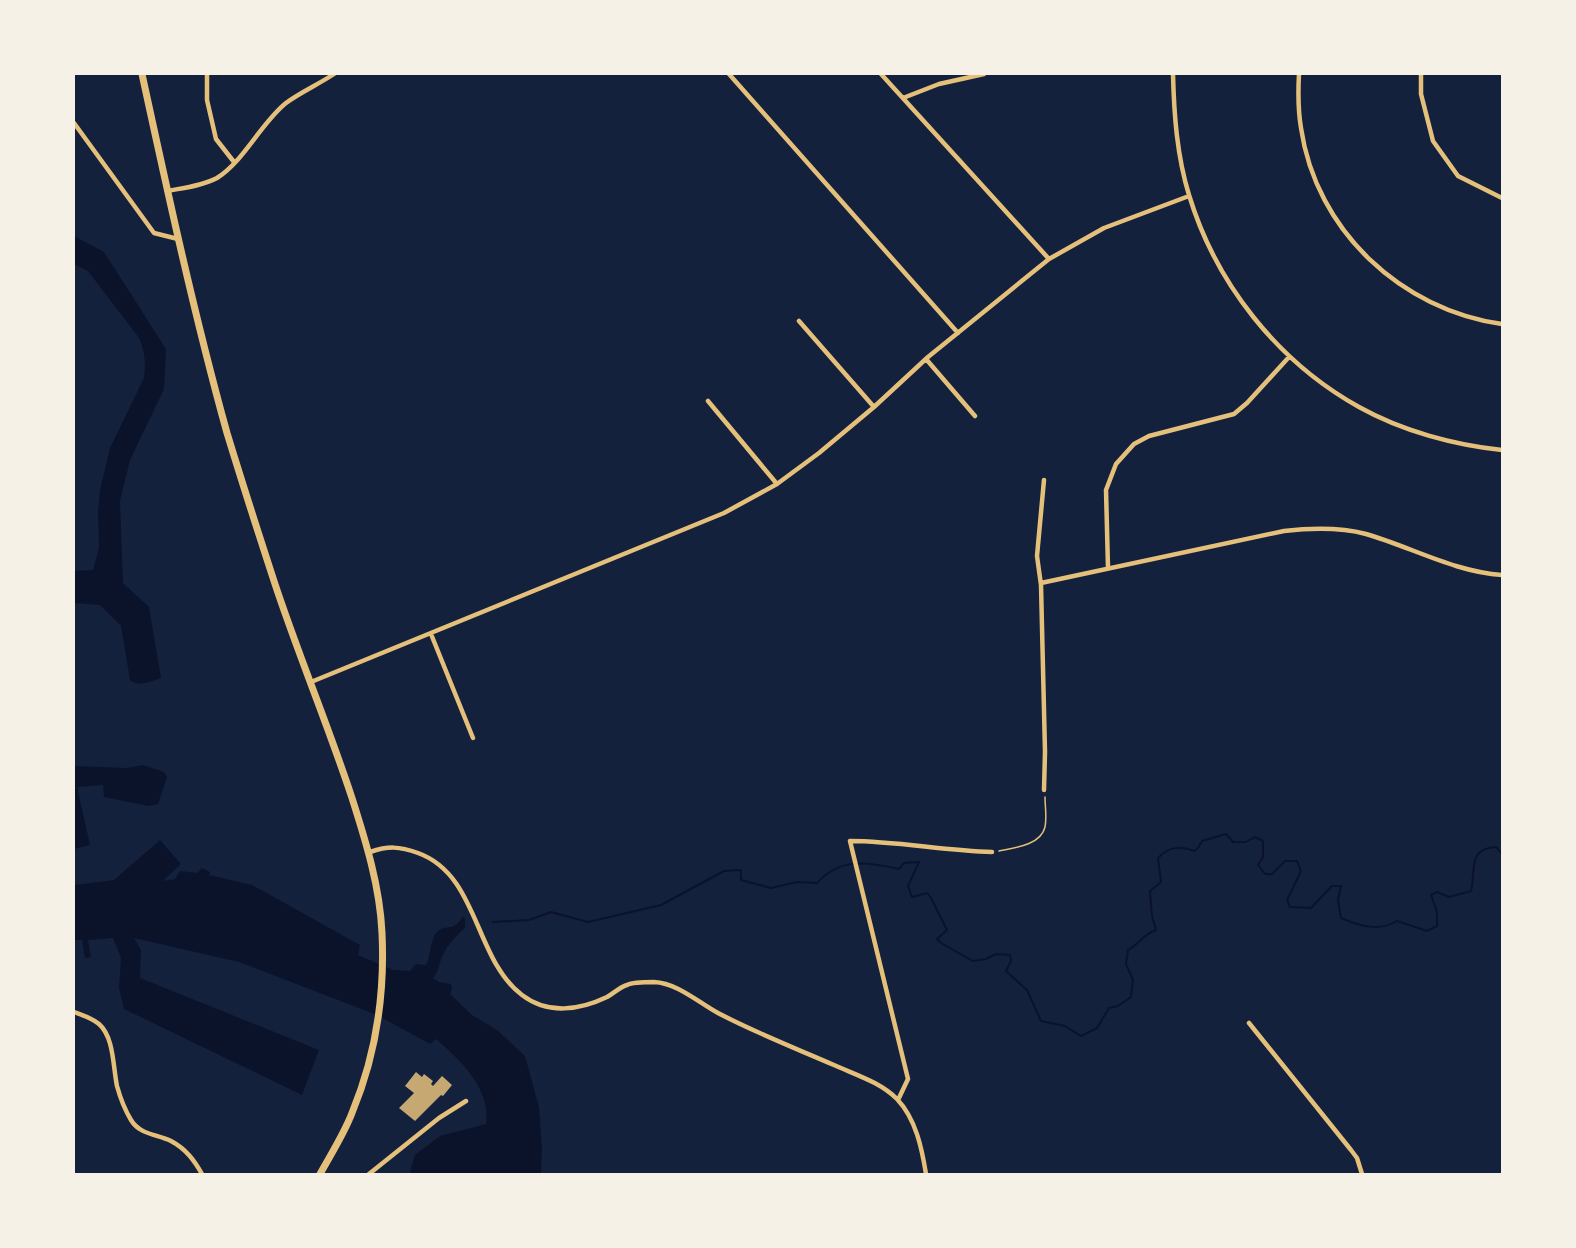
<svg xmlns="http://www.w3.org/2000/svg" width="1576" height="1248" viewBox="0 0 1576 1248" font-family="Mulish,sans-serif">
	<rect width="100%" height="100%" fill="#14213d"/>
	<path fill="#0b132b" d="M74 236 104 252 166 349 164 389 130 460 120 501 123 583 149 607 161 678C151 681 139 688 130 680L121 626 100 605 74 603V571L93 570 99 548 98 512 100 490 110 448 144 378C146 364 145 351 139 338L88 271 74 264Z
		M143 765 164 772 167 777 158 804 149 806 104 797 103 785 77 787 90 845 74 849V766L127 768Z
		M160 840 181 864 163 881 175 879 180 871 197 873 202 868 210 872 209 875 252 885 360 945 358 955 393 970 410 971 416 964 426 965C431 956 430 939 437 932 442 927 446 928 451 927 456 926 460 921 463 917L465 918V928C456 936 448 944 443 955 439 963 439 971 433 978L439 982 451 984 452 989 450 994 472 1015 497 1030 525 1056 539 1107 542 1149 541 1174H413L410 1172 415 1155 440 1136 486 1124C491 1088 460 1060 436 1039L430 1044 377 1015 239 962 134 938 141 950 140 978 319 1050 302 1095 124 1009 119 988 121 958 113 938 88 940 91 957 85 958 82 940H74V885L114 880Z"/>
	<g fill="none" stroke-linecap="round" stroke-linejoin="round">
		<path stroke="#0b132b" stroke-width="2" d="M493 922 529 920 551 912 588 922 661 905 724 871 741 870V880L771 888 797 882 817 883C840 857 869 862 899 869L904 863 919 862 908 886 912 897 927 893 931 898 947 930 937 939 941 943 973 961 986 959 996 954 1010 955 1011 961 1006 971 1027 990 1041 1021 1065 1026 1081 1036 1097 1028 1109 1008 1118 1006 1131 997 1133 980 1126 964 1128 950C1139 944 1144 934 1156 930L1152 916 1150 891 1161 882 1158 858C1169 846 1180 846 1194 851L1198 848 1202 841 1226 834 1233 842H1246L1255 837 1263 841V857L1258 865 1265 874H1272L1285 861H1297L1301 871 1287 900 1290 907 1311 908 1332 886H1341L1338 900 1341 918C1360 926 1378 932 1397 921L1427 931 1437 926V912L1431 895 1437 892 1449 897 1471 891C1476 872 1467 848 1496 847L1502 854"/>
	</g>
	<path fill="#c6a872" d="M416 1072 422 1077 424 1074 433 1081 431 1084 433 1086 442 1076 452 1085 443 1096 441 1095 415 1121 399 1108 414 1093 405 1086Z"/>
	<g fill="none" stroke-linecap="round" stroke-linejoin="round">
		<path stroke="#e5c07b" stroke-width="1.5" d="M999 851C1014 848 1041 845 1045 827 1047 818 1045 806 1045 797"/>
		<path stroke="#e5c07b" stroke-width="4.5" d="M207 74V100L216 139 234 162
			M729 74 958 333
			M881 74 1049 259
			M1173 74C1174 115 1177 156 1189 195 1216 284 1278 362 1359 407 1402 431 1454 445 1502 450
			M1299 74C1298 92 1298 110 1301 128 1316 231 1402 310 1502 324
			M1421 74V94L1433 141 1458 176 1502 198
			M903 98 939 84 984 74
			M74 123 154 233 178 239
			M167 191C183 188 202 186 217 178 244 161 261 123 286 103 299 93 319 84 334 74
			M799 321 874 407
			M926 359 975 416
			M708 401 777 484
			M1044 480 1037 556 1041 585 1045 752 1044 790
			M1108 568 1106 490 1116 464 1134 444 1149 436 1234 414 1247 403 1289 357
			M1041 583 1284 531C1311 528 1339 527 1366 534 1411 547 1455 572 1502 575
			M431 634 473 738
			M311 682 724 513 777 484 819 453 874 407 928 357 1049 259 1104 228 1189 196
			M370 852C388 846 399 846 418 853 479 875 474 959 522 995 548 1015 580 1010 607 997 614 993 620 987 627 985 633 982 646 982 654 982 677 983 698 1002 718 1013 756 1033 795 1048 834 1065 856 1075 880 1082 897 1099 916 1119 922 1149 926 1174
			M74 1012C82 1015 92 1018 99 1024 114 1037 113 1067 117 1086 120 1097 125 1110 131 1120 140 1135 157 1134 171 1141 186 1149 194 1160 202 1174
			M1249 1023 1351 1150 1357 1158 1362 1174
			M898 1100 908 1079 850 841C898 841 944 851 992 852
			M369 1174 439 1118 466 1101"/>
		<path stroke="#e5c07b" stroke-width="7" d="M142 74C168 194 194 314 227 433 242 482 258 532 274 581 298 654 328 725 352 798 366 842 380 887 382 933 385 995 376 1055 352 1113 344 1134 331 1154 320 1174"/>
	</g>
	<rect width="1576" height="1248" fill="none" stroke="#f6f1e7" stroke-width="150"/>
</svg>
